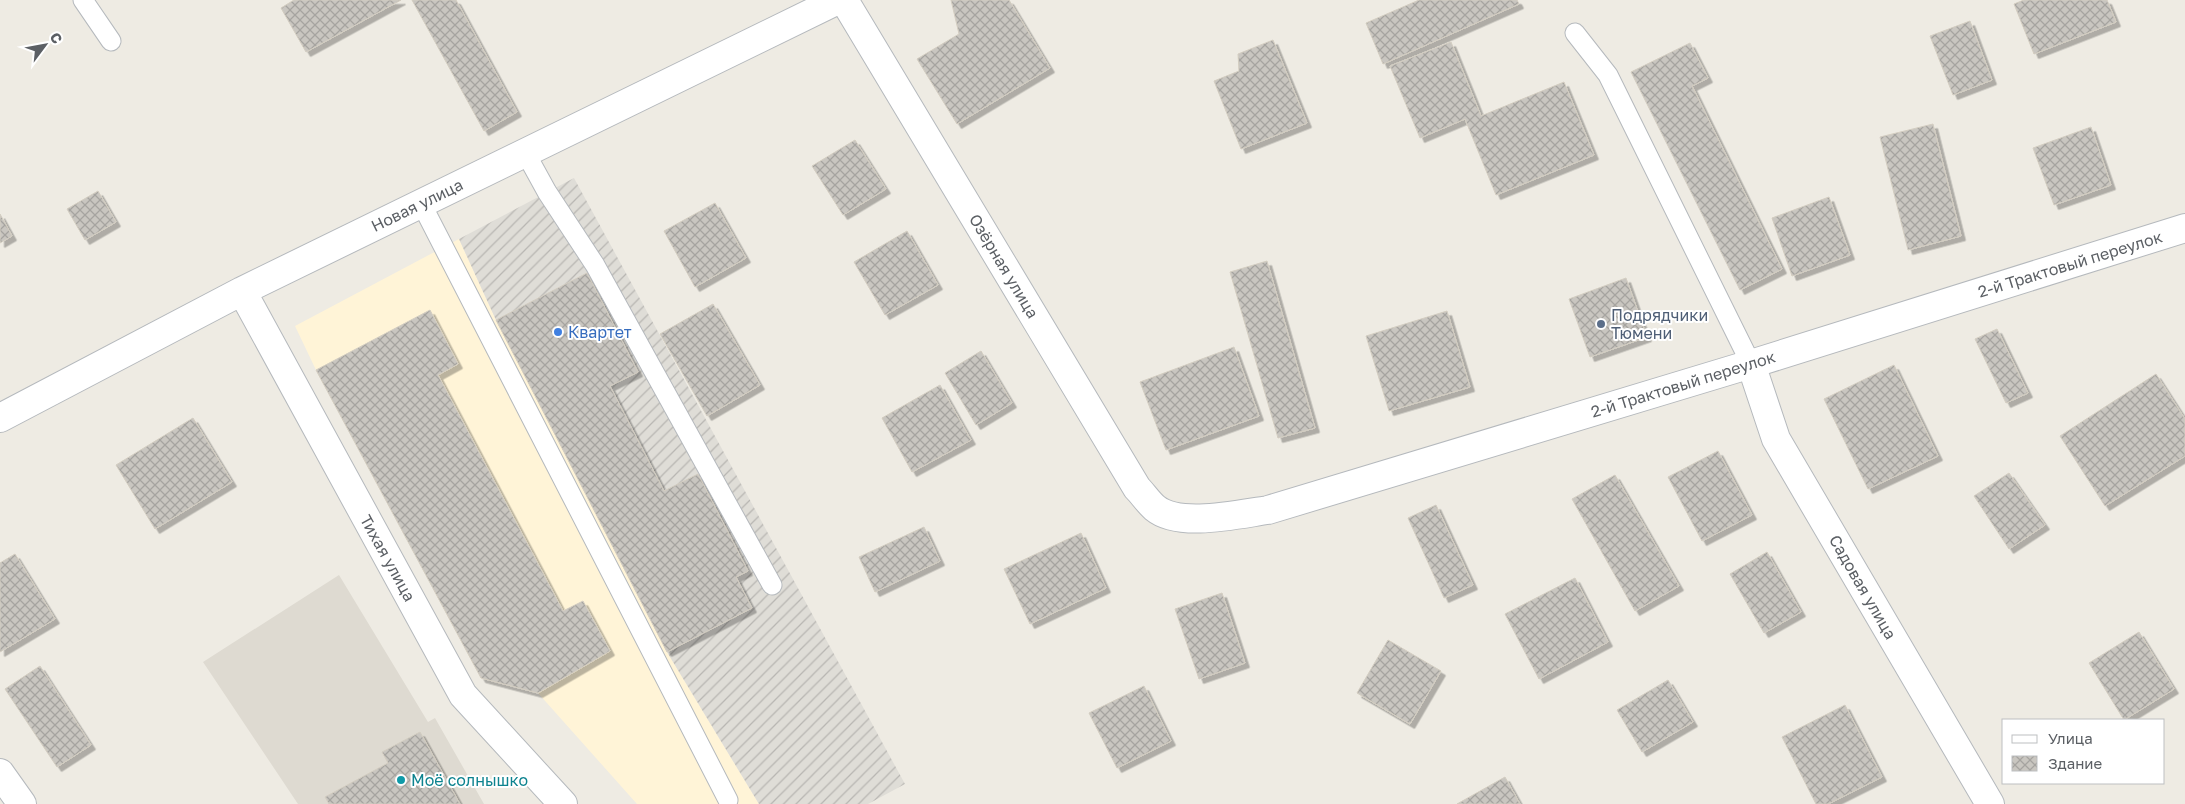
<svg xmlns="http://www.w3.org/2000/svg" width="2185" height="804" viewBox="0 0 2185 804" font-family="'Golos Text',sans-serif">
	<defs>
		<pattern id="industrial-furrows" width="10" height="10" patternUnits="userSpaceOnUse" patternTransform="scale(1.25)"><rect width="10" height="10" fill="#dfddd7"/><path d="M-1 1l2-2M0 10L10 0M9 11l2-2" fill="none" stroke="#b8b6b2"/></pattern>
		<pattern id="building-cross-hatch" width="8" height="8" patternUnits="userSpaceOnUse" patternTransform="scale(1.25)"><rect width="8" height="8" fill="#c9c6c0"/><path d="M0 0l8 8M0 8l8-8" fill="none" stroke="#a6a4a0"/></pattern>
		<filter id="shadow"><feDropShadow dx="4.5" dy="4.5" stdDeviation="0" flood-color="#0004"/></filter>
	</defs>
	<rect width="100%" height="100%" fill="#eeebe3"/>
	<path fill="#fff4d7" d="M459 239 496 320 667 652 759 804H637L538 693 481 678 316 370 295 326Z"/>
	<path fill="url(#industrial-furrows)" d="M574 178 905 784 868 804H759L667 652 496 320 459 239Z"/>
	<path fill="#dedad1" d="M339 575 428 722 435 718 484 804H298L203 662Z"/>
	<path fill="url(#building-cross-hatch)" stroke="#d3cdc1" filter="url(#shadow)" d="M294 0H401L306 52 281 8Z
		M412 0H456L517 112 484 131Z
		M951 0H1009L1050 68 957 124 917 59 959 34Z
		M1419 0H1517L1519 4 1383 64 1366 23Z
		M2024 0H2107L2116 22 2034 54 2014 4Z
		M1970 21 1992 80 1953 95 1930 36Z
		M1273 40 1307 123 1241 149 1214 81 1239 71 1238 54Z
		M1451 42 1481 116 1564 82 1594 155 1496 195 1465 119 1420 138 1390 66Z
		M1690 43 1708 78 1692 86 1782 269 1740 290 1631 72Z
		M1933 124 1961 236 1908 250 1880 137Z
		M2091 127 2111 185 2054 205 2033 148Z
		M855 140 886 189 843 215 812 166Z
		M98 191 116 222 85 240 67 209Z
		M1829 197 1850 255 1792 276 1772 218Z
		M715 203 746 258 695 287 664 231Z
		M0 214 12 236 0 243Z
		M907 231 938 285 885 315 854 262Z
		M1267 261 1315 428 1278 438 1230 272Z
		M587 273 638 372 610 386 664 491 698 474 748 571 736 577 752 608 667 652 496 320Z
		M1626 278 1647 337 1590 357 1569 299Z
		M713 304 760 385 707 416 660 334Z
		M430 310 458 364 438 375 563 611 583 601 610 651 538 693 481 678 316 370Z
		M1447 311 1470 387 1389 411 1366 336Z
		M1997 329 2028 393 2006 403 1975 339Z
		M1234 347 1259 416 1166 450 1140 382Z
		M981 351 1012 403 976 425 945 373Z
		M1894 365 1938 456 1868 489 1824 399Z
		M2156 374 2185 419V456L2105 506 2060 436Z
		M940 385 971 440 912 472 882 418Z
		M193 418 232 482 155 529 116 465Z
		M1718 451 1752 515 1702 541 1668 477Z
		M2009 473 2045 525 2009 549 1974 496Z
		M1615 475 1679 586 1635 611 1572 499Z
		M1436 505 1473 585 1444 598 1408 518Z
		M924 527 940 561 875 592 859 557Z
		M1081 533 1106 588 1030 624 1004 569Z
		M1767 552 1801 612 1764 633 1730 574Z
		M15 554 55 619 0 652V563Z
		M1575 578 1608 642 1539 679 1505 614Z
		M1222 593 1245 663 1199 679 1175 609Z
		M2139 632 2174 689 2124 720 2089 663Z
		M1388 640 1441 671 1410 724 1357 693Z
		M40 666 91 745 57 767 5 689Z
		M1668 680 1693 722 1642 752 1617 710Z
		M1144 686 1171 741 1117 768 1089 713Z
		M1845 705 1882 777 1828 804H1816L1782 737Z
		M420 732 460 804H329L325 797 388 763 382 752Z
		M1505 777 1520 804H1457Z"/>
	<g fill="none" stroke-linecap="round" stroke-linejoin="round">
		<defs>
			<path id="service" d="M83 0 111 41
				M1575 33 1608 75 1751 364
				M525 152 547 192 595 265 772 585
				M421 203 728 800"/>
			<path id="minor" d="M844 0 1137 488C1143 494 1148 502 1155 508 1179 528 1239 514 1268 510L1751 364 2185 228
				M242 291 463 695 563 804
				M1751 364 1776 439 1990 804
				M0 418 242 291 838 0
				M0 773 22 804"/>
		</defs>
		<use href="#service" stroke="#b5b9bd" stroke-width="21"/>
		<use href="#minor" stroke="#b5b9bd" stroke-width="30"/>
		<use href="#service" stroke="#fff" stroke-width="19"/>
		<use href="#minor" stroke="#fff" stroke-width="28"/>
	</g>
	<circle fill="#5c6f8a" stroke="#fff" stroke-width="2" cx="1601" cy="324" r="5"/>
	<circle fill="#3f7fe0" stroke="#fff" stroke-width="2" cx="558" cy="332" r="5"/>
	<circle fill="#0f9aa8" stroke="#fff" stroke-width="2" cx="401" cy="780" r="5"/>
	<g text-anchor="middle" stroke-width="4" stroke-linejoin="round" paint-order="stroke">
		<g font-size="16" fill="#5b5f64" stroke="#fff">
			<text transform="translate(417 205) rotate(-26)" y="6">Новая улица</text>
			<text transform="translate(2070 264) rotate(-17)" y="6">2-й Трактовый переулок</text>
			<text transform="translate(1004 266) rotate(59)" y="6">Озёрная улица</text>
			<text transform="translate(1683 384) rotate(-17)" y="6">2-й Трактовый переулок</text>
			<text transform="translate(388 558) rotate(61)" y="6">Тихая улица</text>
			<text transform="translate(1863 587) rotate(60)" y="6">Садовая улица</text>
		</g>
		<g font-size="16" fill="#4e5e75" stroke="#fff" text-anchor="start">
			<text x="1611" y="321">Подрядчики<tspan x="1611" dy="18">Тюмени</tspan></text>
		</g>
		<g font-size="16" fill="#366cbe" stroke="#fff" text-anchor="start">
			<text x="568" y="338">Квартет</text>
		</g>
		<g font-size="16" fill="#0d838f" stroke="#fff" text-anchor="start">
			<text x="411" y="786">Моё солнышко</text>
		</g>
	</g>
	<rect x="2002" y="719" width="162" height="65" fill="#ffffff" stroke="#bdbfc1"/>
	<rect x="2012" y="735" width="25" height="8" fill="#ffffff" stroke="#bdbfc1"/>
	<text x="2048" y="744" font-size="15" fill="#5b5f64">Улица</text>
	<rect x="2012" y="756" width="25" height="15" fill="url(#building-cross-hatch)" stroke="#bdbfc1"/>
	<text x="2048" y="769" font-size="15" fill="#5b5f64">Здание</text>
	<g transform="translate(45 45) rotate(58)" stroke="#ffffff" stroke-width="4" paint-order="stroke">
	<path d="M0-4L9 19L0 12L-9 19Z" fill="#5b5f64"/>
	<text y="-8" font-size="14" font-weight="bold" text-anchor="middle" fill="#5b5f64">С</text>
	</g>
</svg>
